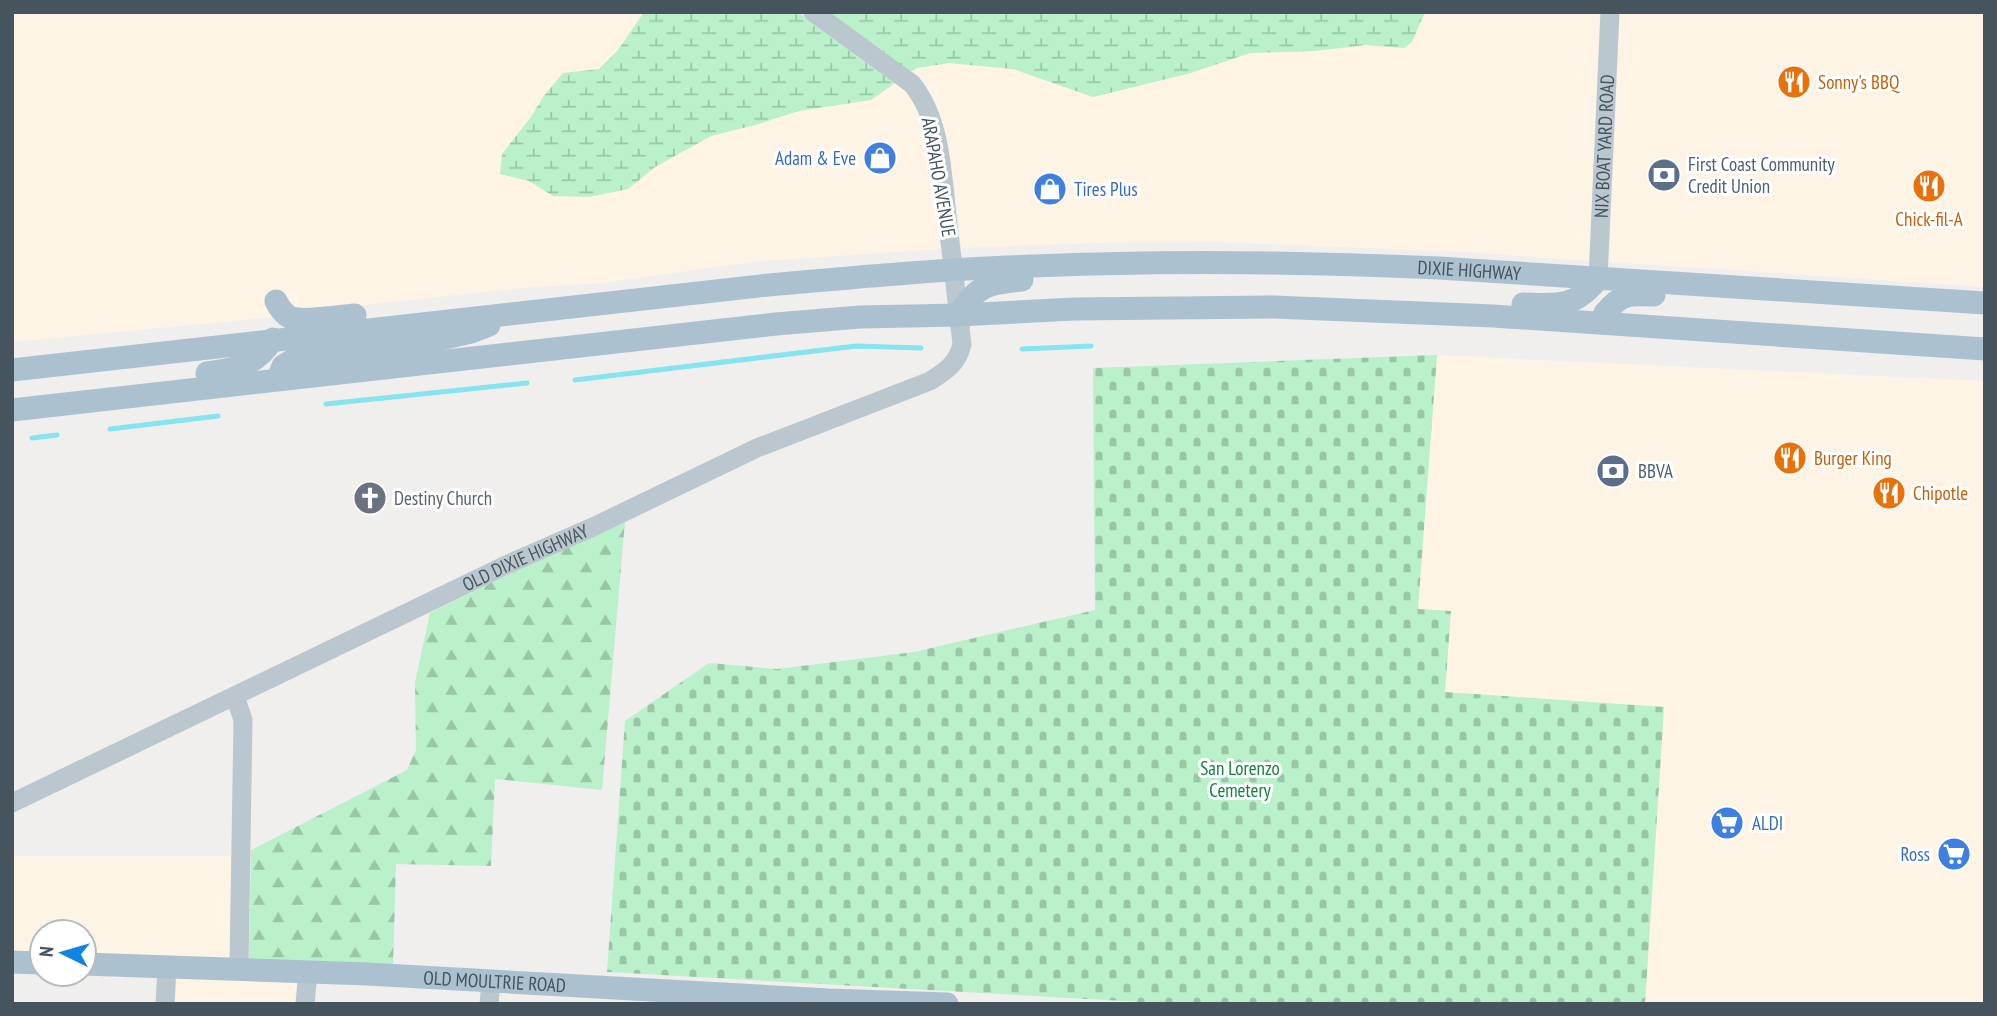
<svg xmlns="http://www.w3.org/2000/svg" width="1997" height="1016" viewBox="0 0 1997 1016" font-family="'PT Sans Narrow',sans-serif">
	<defs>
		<pattern id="forest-firs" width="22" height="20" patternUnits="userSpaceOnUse" patternTransform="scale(1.75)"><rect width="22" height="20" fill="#baf1ca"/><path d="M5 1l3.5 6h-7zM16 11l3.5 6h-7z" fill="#99c6a7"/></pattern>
		<pattern id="wetland-marsh" width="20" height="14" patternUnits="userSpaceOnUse" patternTransform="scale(1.75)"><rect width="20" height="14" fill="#baf1ca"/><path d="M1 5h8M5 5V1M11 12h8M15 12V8" fill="none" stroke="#99c6a7"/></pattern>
		<pattern id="cemetery-stones" width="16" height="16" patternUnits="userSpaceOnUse" patternTransform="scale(1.75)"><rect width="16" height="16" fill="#baf1ca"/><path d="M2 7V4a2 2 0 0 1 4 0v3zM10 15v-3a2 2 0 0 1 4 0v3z" fill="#99c6a7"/></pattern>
	</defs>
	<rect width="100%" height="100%" fill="#f1eeee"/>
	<path fill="#fdf4e6" d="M12 12H644L618 50 599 69 563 73 543 97 501 174 529 181 553 196 628 189 655 167 711 136 755 125 799 111 871 100 895 83 904 89 914 101 920 115 935 187 941 249 761 261 602 283 522 288 329 309 298 311 288 304 281 290 263 296 270 311 275 317 12 342Z
		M1425 12H1600L1589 261 1465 252 1216 242 1095 243 961 248 954 185 939 111 931 94 924 84 925 82 914 72H910L917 68 949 63 1013 69 1093 97 1191 73 1250 53 1315 51 1365 45 1404 48 1424 18Z
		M1619 12H1985V287L1609 262Z
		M1437 355 1985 381V1004H1645L1664 707 1445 692 1451 611 1417 609Z
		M12 856H231L229 960 84 955V932H42V954L12 953Z
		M176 975 297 980 295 1004H175Z"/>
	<path fill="url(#forest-firs)" d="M625 521 602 790 495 779 491 866 396 864 393 967 249 960 251 850 407 770 416 750 415 682 430 613 509 574Z"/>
	<path fill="url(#wetland-marsh)" d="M644 12H798L895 83 871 100 799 111 755 125 711 136 655 167 628 189 589 197 553 196 529 181 500 174 502 154 531 117 543 97 563 73 599 69 618 50Z
		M828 12H1425L1412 42 1404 48 1365 45 1315 51 1250 53 1191 73 1093 97 1013 69 949 63 917 68 910 72Z"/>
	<path fill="url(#cemetery-stones)" d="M1437 355 1418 609 1451 611 1445 692 1664 707 1645 1004H1177L607 972 625 721 709 663 777 669 914 652 1095 610 1093 368Z"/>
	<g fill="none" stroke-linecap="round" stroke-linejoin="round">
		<path stroke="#85e4f0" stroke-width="5" d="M1022 349 1091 346
			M575 380 856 346 921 348
			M326 404 527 383
			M110 429 218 416
			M32 438 57 435"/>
		<g stroke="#bbc7ce" stroke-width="19">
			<path id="s1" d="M1598 279 1610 12"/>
			<path d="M235 696 243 720 239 968"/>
			<path id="s2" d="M12 803 504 566 595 526 757 448 930 381C946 371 958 363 962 344 957 301 952 259 947 216 942 172 941 120 912 84L813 12"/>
			<path d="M165 1004 167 967"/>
			<path d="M305 1004 308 972"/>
			<path d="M489 1004 491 981"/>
		</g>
		<g stroke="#acc1cf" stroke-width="23">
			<path d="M276 301C280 309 286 318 296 319 312 321 339 316 355 315"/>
			<path d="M1523 304C1559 305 1574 308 1598 279"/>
			<path d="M1605 313C1622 293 1629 294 1654 295"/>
			<path d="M959 315C976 285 989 283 1022 280"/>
			<path id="s3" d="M12 370 768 285C857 277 945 269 1034 266 1169 260 1304 262 1439 268L1985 303"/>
			<path d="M207 373C238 369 255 366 273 339"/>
			<path d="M278 379 283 366 300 356 423 343 471 332 489 325"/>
			<path d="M12 410 776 324 860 317 959 315 1074 309 1274 307 1493 316 1985 349"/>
			<path d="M12 962 42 963"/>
			<path id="s4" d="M84 964 367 974 828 1000 947 1004"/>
		</g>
	</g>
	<defs>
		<symbol id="restaurant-disc" viewBox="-11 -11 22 22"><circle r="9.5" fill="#e8710a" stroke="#fff"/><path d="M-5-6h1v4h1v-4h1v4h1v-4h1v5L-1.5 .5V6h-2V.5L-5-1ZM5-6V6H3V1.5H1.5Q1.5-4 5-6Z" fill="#fff"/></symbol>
		<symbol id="shop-disc" viewBox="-11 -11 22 22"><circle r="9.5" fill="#3f7fe0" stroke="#fff"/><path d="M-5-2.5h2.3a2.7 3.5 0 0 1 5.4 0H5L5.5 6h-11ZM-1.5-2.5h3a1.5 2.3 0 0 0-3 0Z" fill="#fff"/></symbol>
		<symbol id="bank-disc" viewBox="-11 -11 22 22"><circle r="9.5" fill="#5c6f8a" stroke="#fff"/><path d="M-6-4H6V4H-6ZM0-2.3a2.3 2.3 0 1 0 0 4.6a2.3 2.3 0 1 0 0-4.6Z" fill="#fff"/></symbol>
		<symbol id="church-disc" viewBox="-11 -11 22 22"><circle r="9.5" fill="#6b7280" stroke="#fff"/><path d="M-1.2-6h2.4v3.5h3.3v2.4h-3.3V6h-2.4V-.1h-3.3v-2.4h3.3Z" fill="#fff"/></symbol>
		<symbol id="supermarket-disc" viewBox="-11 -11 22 22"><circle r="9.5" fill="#3f7fe0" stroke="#fff"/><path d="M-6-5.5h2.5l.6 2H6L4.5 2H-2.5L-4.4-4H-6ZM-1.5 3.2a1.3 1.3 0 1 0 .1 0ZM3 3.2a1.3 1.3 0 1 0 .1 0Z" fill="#fff"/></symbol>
	</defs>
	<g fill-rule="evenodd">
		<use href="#restaurant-disc" x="1775" y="63" width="38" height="38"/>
		<use href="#shop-disc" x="861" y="139" width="38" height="38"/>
		<use href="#bank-disc" x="1645" y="156" width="38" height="38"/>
		<use href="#restaurant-disc" x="1910" y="167" width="38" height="38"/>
		<use href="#shop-disc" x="1031" y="170" width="38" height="38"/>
		<use href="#restaurant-disc" x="1771" y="439" width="38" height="38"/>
		<use href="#bank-disc" x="1594" y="452" width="38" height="38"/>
		<use href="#restaurant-disc" x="1870" y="474" width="38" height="38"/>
		<use href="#church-disc" x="351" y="479" width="38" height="38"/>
		<use href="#supermarket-disc" x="1708" y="804" width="38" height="38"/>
		<use href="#supermarket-disc" x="1935" y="835" width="38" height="38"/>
	</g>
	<g text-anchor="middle" stroke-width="6" stroke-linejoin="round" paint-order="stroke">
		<g font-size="19" fill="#c56008" stroke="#fff" text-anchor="start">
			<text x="1818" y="89">Sonny's BBQ</text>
			<text x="1929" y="226" text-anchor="middle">Chick-fil-A</text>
			<text x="1814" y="465">Burger King</text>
			<text x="1913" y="500">Chipotle</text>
		</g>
		<g font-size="19" fill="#45545d" stroke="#fff">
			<text dy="7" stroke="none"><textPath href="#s1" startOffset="133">NIX BOAT YARD ROAD</textPath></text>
			<text transform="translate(939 177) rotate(80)" y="7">ARAPAHO AVENUE</text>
			<text dy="7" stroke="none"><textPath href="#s3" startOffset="1463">DIXIE HIGHWAY</textPath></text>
			<text dy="7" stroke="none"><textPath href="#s2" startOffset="569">OLD DIXIE HIGHWAY</textPath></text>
			<text dy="7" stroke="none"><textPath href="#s4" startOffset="411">OLD MOULTRIE ROAD</textPath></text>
		</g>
		<g font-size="19" fill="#366cbe" stroke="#fff" text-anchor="end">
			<text x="856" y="165">Adam &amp; Eve</text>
			<text x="1074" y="196" text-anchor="start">Tires Plus</text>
			<text x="1752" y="830" text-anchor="start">ALDI</text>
			<text x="1930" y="861">Ross</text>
		</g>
		<g font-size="19" fill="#4e5e75" stroke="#fff" text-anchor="start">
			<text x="1688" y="171">First Coast Community<tspan x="1688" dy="22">Credit Union</tspan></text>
			<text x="1638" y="478">BBVA</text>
		</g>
		<g font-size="19" fill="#5b616d" stroke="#fff" text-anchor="start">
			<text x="394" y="505">Destiny Church</text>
		</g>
		<g font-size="19" fill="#128240" stroke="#fff">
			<text x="1240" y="775">San Lorenzo<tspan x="1240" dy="22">Cemetery</tspan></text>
		</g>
	</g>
	<rect width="1997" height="1016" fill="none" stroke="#45545d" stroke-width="28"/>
	<g transform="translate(63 953) rotate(275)"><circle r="33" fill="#ffffff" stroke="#b5bbbe" stroke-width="2"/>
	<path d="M0-5L12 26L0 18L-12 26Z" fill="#1083e9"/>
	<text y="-10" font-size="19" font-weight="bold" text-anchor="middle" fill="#45545d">N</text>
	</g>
</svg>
